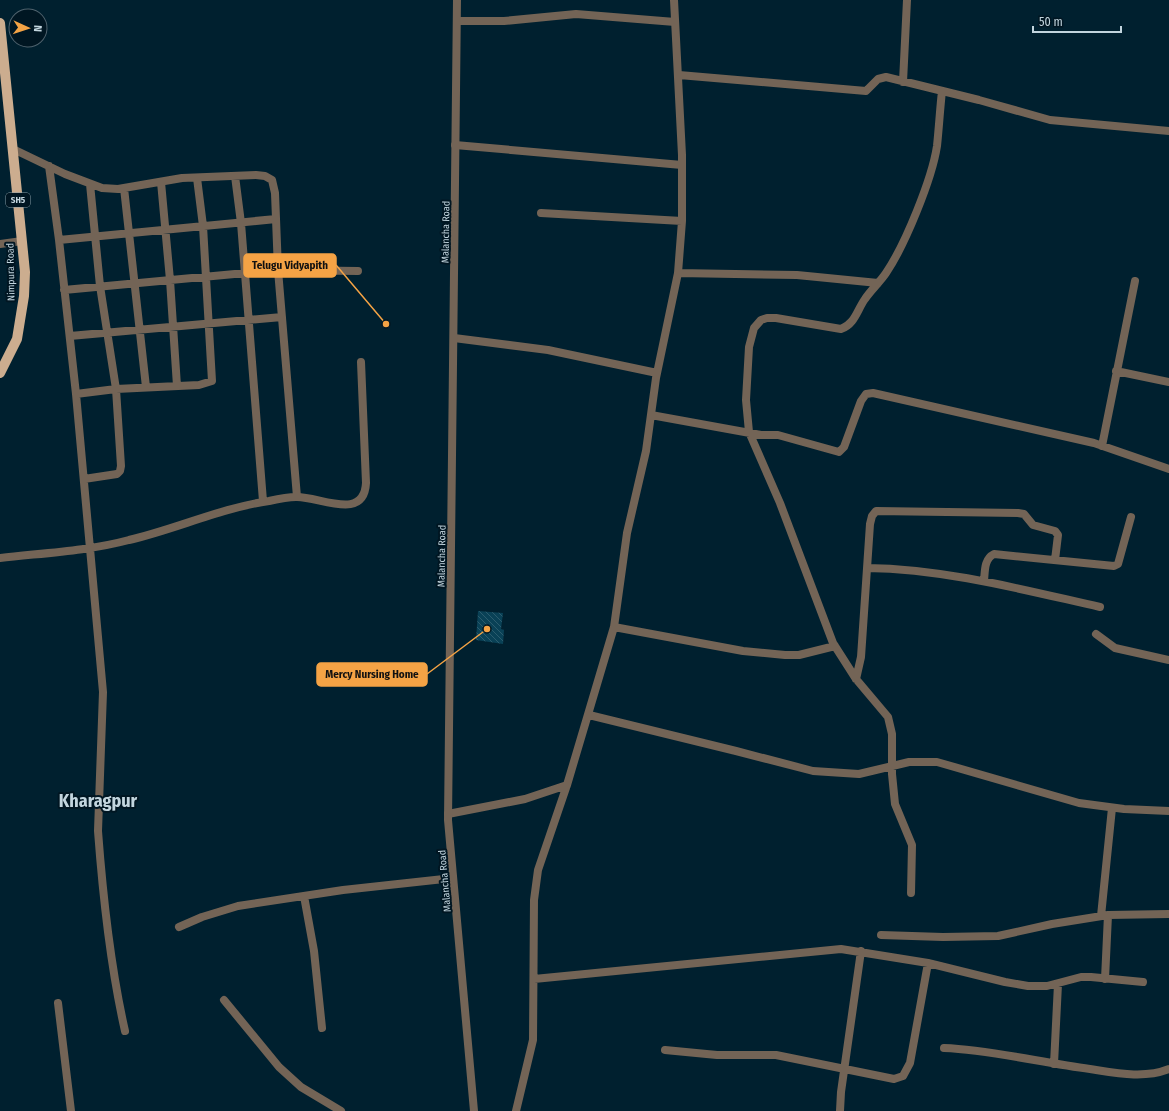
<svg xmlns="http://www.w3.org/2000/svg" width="1169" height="1111" viewBox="0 0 1169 1111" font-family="'Fira Sans Condensed',sans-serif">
	<defs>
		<pattern id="building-back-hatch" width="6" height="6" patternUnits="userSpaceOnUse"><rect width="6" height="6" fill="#094156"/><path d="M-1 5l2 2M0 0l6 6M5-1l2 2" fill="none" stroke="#2b5c6e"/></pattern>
	</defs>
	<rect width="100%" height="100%" fill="#00202f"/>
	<path fill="url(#building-back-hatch)" d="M478 611 503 613 501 629 504 630 503 644 476 640Z"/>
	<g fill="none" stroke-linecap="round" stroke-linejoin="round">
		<path stroke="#736456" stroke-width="8" d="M457 21H504L576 14 675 22
			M679 75 866 91 878 79 886 77 979 100 1050 120 1169 131
			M903 82 907 0
			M455 145 682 165
			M13 149 65 174 102 188 118 189 182 178 256 175 265 176 272 180 275 193 278 270 297 497
			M49 166 59 240 76 394 103 692 98 831C103 898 110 965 125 1031
			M235 176 241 223 263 501
			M161 182 170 280 177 386
			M124 188 146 387
			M541 213 682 221
			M59 240 276 219
			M0 244 22 241
			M678 273 797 275 878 283
			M64 290 278 270 358 271
			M70 336 282 317
			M454 338 548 350 657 373
			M1116 371 1169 382
			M76 394 116 389 199 385 212 381 203 226 197 178
			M651 415 761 435H778L839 452 844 447 861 401 866 394 873 393 1094 443 1169 469
			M1102 446 1135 281
			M84 479 117 474 120 471 121 466 116 389 100 286 90 184
			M0 558C43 553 88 551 129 540 176 529 221 508 269 501 278 499 287 497 296 497 319 496 364 522 366 483L361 362
			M867 568C946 569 1024 590 1100 607
			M984 581C985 571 984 559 994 554L1114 566 1118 564 1131 517
			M614 627 743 651 785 655H799L835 646
			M1096 634 1115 648 1169 660
			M856 679 861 657 870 524 872 516 876 511 1018 513 1024 514 1033 525 1055 531 1058 535 1055 560
			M589 715 736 751 813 771 859 774 909 762H937L1079 803 1124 809 1169 811
			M448 814 525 799 567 785
			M911 893 912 845 895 804 892 774V734L888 717 856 679 833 643 780 503 749 432 746 400 749 347 754 328 761 320 767 318H776L841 329C855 324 857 310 865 299 871 290 880 282 886 273 905 245 932 179 937 146 939 127 940 109 942 91
			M304 896 314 951 322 1028
			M1101 916 1112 808
			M179 927 202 917 238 906 343 890 453 878
			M881 935 943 937 998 936 1052 924 1108 915 1169 914
			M534 979 841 949 928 963 1005 982 1028 986H1047L1081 977H1091L1143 982
			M1105 979 1108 915
			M224 1000 279 1067 301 1087 341 1111
			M58 1003 71 1111
			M944 1048C993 1050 1042 1063 1090 1069 1116 1073 1144 1079 1169 1069
			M665 1050 717 1055H776L894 1079 903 1076 910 1063 928 963
			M1054 1064 1058 984
			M516 1111 533 1040 534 900 538 870 567 785 614 627 627 533 646 451 656 378 678 273 682 221V155L674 0
			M840 1111 841 1092 861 951"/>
		<path stroke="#736456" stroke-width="8" d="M457 0 448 820 474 1111"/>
		<path stroke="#ccad8f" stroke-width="10" d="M0 23 25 272 24 296 17 339 0 373"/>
	</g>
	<g text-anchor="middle" stroke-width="4" stroke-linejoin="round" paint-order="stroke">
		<rect fill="#001622" stroke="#889ca6" stroke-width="1" x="6" y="193" width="24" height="14" rx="3"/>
		<g font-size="9" font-weight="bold" fill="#c2d5de">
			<text x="18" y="203">SH5</text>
		</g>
		<g font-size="10" fill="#c2d5de" stroke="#001622">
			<text transform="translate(445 232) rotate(-89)" y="4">Malancha Road</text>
			<text transform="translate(10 272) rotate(-91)" y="4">Nimpura Road</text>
			<text transform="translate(441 556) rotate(-89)" y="4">Malancha Road</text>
			<text transform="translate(444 881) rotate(-95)" y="4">Malancha Road</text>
		</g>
		<g font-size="18" font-weight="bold" fill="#c2d5de" stroke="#001622">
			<text x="98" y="807">Kharagpur</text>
		</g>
	</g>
	<path fill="none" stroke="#f4a345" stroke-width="1.5" d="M386 324L336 265M487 629L427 674"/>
	<g fill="#f4a345" stroke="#001622" stroke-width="1.5">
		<circle cx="386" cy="324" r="4"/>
		<circle cx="487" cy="629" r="4"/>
	</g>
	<g fill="#f4a345" stroke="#f4a345" stroke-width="1.5">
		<rect x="244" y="254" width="92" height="23" rx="4"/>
		<rect x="317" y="663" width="110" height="23" rx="4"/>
	</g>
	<g font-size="11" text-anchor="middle" font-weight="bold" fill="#111">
		<text x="290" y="269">Telugu Vidyapith</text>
		<text x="372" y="678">Mercy Nursing Home</text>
	</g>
	<g transform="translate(28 28) rotate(93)"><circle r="19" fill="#001622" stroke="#4e626d"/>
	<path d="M0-3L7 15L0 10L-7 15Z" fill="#f4a345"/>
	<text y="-6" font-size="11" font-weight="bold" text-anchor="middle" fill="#c2d5de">N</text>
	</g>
	<path d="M1033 26v6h88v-6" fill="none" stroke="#c2d5de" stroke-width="2"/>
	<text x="1039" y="26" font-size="12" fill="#c2d5de" stroke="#001622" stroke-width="3" paint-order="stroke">50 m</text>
</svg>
